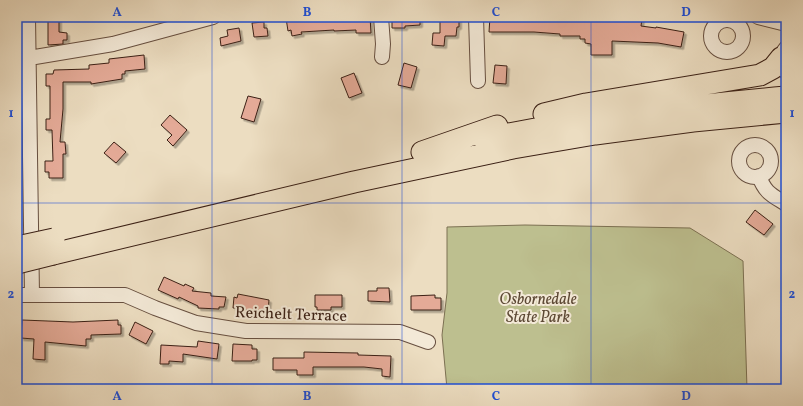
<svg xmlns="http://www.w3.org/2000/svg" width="803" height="406" viewBox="0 0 803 406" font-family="Vollkorn,serif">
	<defs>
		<filter id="shadow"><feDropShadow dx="2.5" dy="2.5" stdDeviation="0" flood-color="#0004"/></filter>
	</defs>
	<rect width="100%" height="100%" fill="#ecddc1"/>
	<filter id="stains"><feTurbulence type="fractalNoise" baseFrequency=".005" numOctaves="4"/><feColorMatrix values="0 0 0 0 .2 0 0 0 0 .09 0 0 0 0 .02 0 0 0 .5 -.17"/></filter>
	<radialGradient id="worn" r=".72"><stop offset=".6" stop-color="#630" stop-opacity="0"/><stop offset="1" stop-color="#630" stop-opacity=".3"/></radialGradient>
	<path fill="#bdbf8f" stroke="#7c7052" d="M525 225 690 228 743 261 747 389H447L442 335 447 293V227Z"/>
	<path fill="#e4aa97" stroke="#3b2015" filter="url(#shadow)" d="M48 17H59V32L67 33V40H63V44L48 45Z
		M291 17H370L371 33H356V30L334 31V30L301 32 302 34 292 36 291 30 288 31 286 18Z
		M392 17H420V25L405 26V28H392Z
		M440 17H459V27H457L456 36H445L444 46 432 45 433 33H440Z
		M490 17H617V18L642 19 641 26 656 28V27L684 32 681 47 658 43 612 41V55H591V44L585 43V39H580V36H560V34L534 32H489Z
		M264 22V28H267L268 36 254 37 252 23Z
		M239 28 241 41 221 46 220 38 228 36 227 30Z
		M144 55 145 69 125 71V74H122V79L91 84V82H63V109L60 142H65L66 154H63V178H49V172H45V161H53L52 130H46V119H50V86H46V74H53L54 70 89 69V65L109 63V59Z
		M404 63 417 67 411 88 398 85Z
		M495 65 507 66 506 84 493 83Z
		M354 73 362 93 349 98 341 78Z
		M248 96 261 99 254 122 241 118Z
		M170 115 187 130 173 146 167 140 172 135 161 125Z
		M114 142 126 152 116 163 104 153Z
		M755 210 773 224 764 235 746 222Z
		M164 277 184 286 185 284 194 288 192 291 211 293V296L226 297 224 307H219V309L198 308V306L179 297 178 299 158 290Z
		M377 288H389L390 302 368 301V291H377Z
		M238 294 269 300 268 311 236 309V308H233L234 297 237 298Z
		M315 295H342V307H331V310H317V307H315Z
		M435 295V298H441V310H411V296Z
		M22 320 73 322 118 320V325H121V334L91 335V339H86V346L45 342V360L33 359 34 339 21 338Z
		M135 322 153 331 146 344 129 335Z
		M198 341 219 344 217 359 183 354V362L169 361V364H160L161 345 197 347Z
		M233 344 252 345V349H257V360H252V361H232Z
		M304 352 358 353V355L391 356 390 377 382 376V369L364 367H313V375H297V370H273V358H304Z"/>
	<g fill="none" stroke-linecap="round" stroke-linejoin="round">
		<defs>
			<path id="minor" d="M28 17 32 295
				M381 17 383 44 382 57
				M476 17 478 81
				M758 17 782 23 783 17
				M711 36a16 16 0 1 1 32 0a16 16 0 1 1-32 0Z
				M786 48C779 56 781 65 786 72
				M17 60 113 44 213 17
				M739 161a16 16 0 1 1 32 0a16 16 0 1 1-32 0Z
				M759 176C765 193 772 195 786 204
				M17 295H125L155 308 196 323 246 331 400 332 428 342"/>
			<path id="highway" d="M544 114 586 104 760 75 773 68 781 58
				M484 139C583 118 685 106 786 97
				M422 152 497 126
				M53 254 354 182 513 148 595 134 693 121 786 112"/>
		</defs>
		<use href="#minor" stroke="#674f40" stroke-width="16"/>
		<use href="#highway" stroke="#3b2015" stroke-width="23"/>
		<use href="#minor" stroke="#f3e9d7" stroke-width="14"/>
		<use href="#highway" stroke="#ecddc1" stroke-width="21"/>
		<defs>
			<path id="highway-bridge" d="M17 247 54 239
				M17 263 53 254"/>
		</defs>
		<use href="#highway-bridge" stroke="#3b2015" stroke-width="23" stroke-linecap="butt"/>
		<use href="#highway-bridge" stroke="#ecddc1" stroke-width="21"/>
	</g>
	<path fill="none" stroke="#1d4ed8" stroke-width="1" stroke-opacity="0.55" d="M212 17V389M402 17V389M591 17V389M17 203H786"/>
	<g text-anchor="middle" stroke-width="4" stroke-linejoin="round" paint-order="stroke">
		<g font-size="16" font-style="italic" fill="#5c4834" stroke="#f3e9d7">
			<text x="538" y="304">Osbornedale<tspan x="538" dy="18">State Park</tspan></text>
		</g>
		<g font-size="16" fill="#3b2015" stroke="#f3e9d7">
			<text transform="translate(291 313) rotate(2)" y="6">Reichelt Terrace</text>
		</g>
	</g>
	<rect width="803" height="406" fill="none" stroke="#ecddc1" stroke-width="44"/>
	<rect x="22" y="22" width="759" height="362" fill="none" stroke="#1d4ed8" stroke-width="1.5"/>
	<g font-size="13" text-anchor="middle" font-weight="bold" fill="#1d4ed8">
		<text x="117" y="16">A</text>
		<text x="307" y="16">B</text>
		<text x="496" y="16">C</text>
		<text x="686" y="16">D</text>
		<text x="11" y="117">1</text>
		<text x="792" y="117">1</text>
		<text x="11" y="298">2</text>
		<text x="792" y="298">2</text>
		<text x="117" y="400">A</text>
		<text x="307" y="400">B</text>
		<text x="496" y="400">C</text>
		<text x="686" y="400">D</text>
	</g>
	<rect width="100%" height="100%" filter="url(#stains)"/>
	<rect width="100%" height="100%" fill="url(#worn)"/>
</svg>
